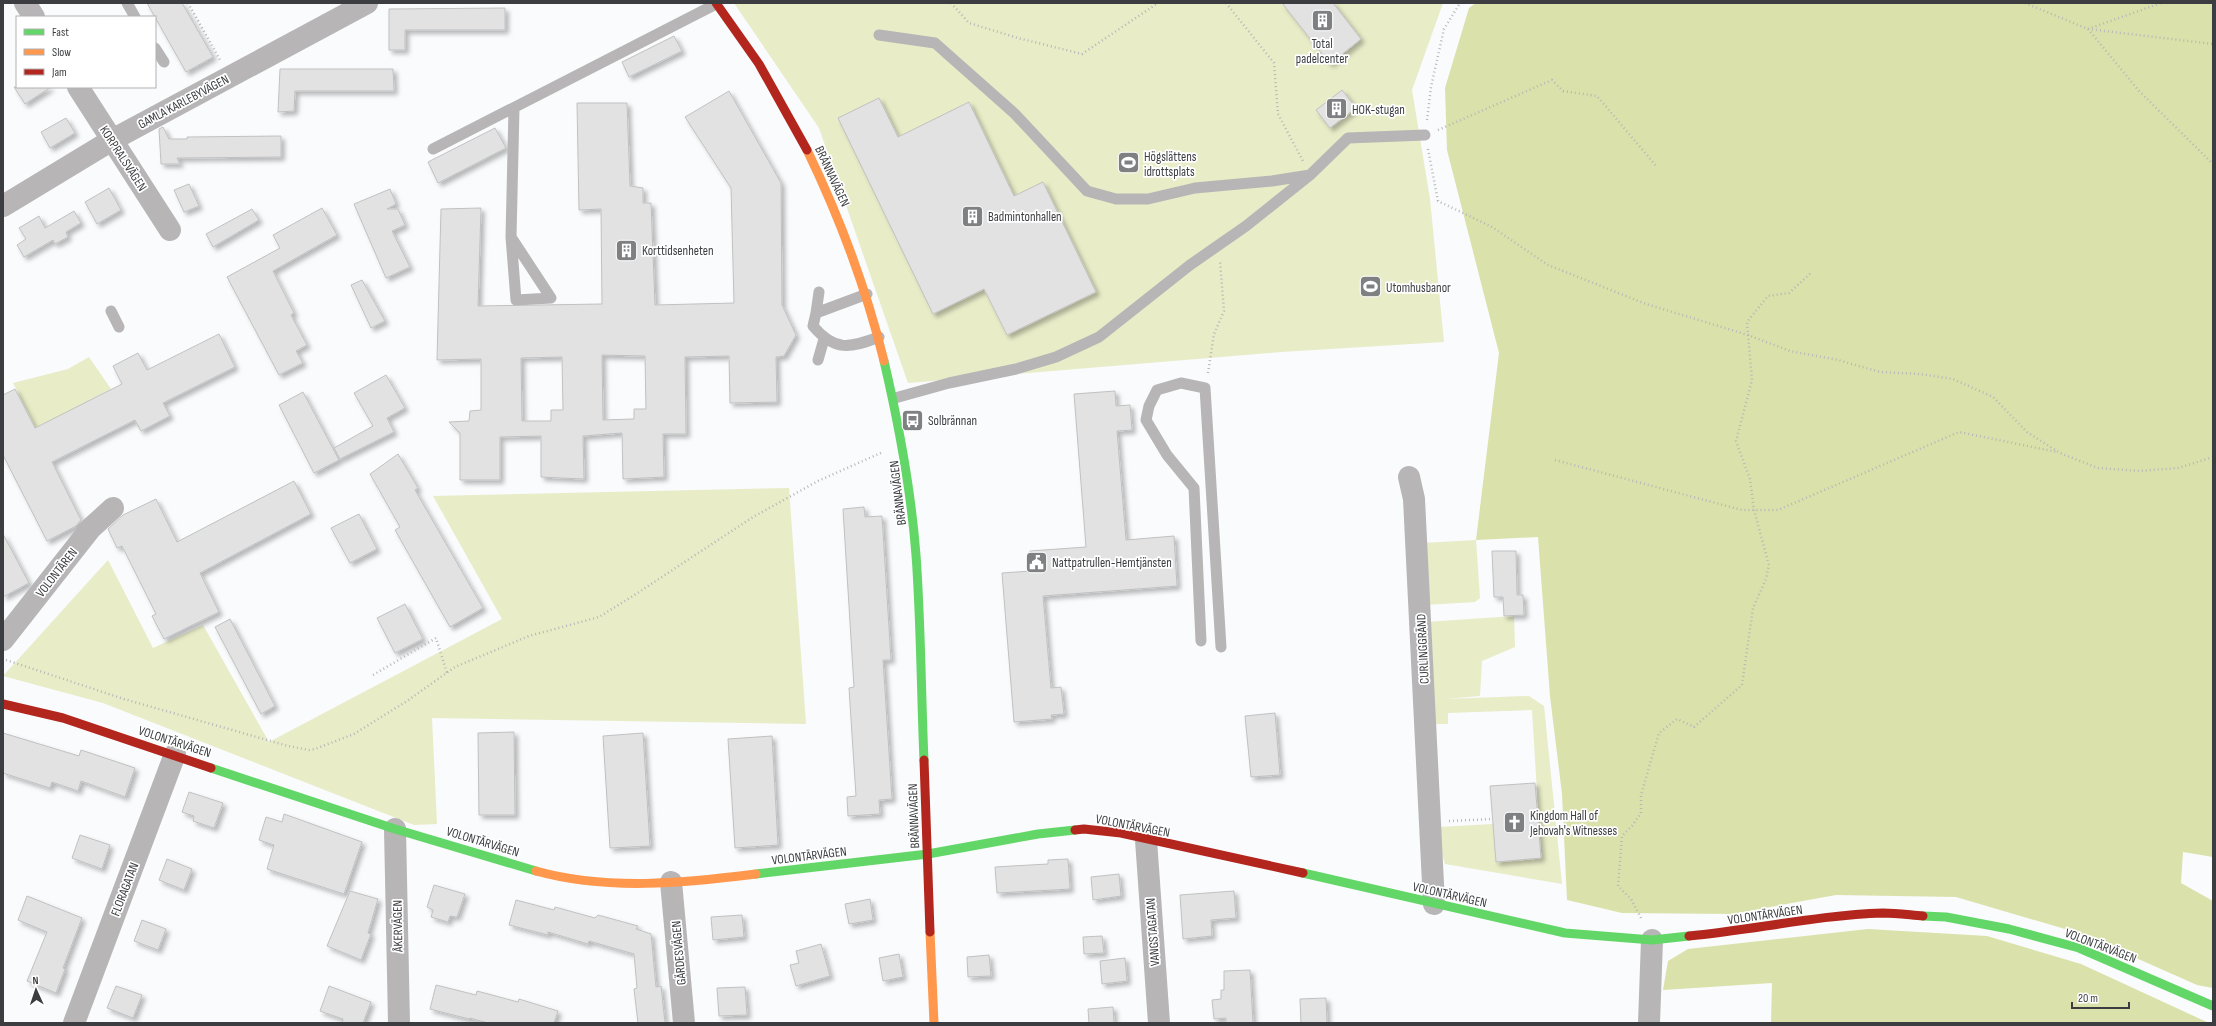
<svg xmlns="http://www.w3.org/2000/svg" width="2216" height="1026" viewBox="0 0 2216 1026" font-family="'Sofia Sans Condensed',sans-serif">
	<defs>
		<filter id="shadow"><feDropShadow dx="3.5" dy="3.5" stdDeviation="2" flood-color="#0004"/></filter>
	</defs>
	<rect width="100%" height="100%" fill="#f9fbfd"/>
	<path fill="#e8ecc7" d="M734 3H1443L1412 90 1430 199 1444 342 1281 352 908 383 819 128Z
		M89 357 111 389 56 418 46 449 13 383 68 369Z
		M789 488 806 724 432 718 437 824 414 825 103 703 3 676 108 560 153 648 203 625 269 742 502 619 433 496Z
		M1476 540 1480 598 1475 602 1425 605 1423 543Z
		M1514 616 1515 647 1482 661 1480 696 1445 699 1529 696 1544 706 1562 884 1445 864 1439 843V827L1493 824 1496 862 1541 858 1532 710 1448 713V724H1433L1426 622Z"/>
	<path fill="#dbe1aa" d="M1476 3H2213V857L2183 852 2181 883 2213 901V988L2197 985 2082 934 1956 897 1836 895 1732 914 1622 913 1567 900 1562 794 1550 696 1538 537 1476 540 1499 353 1447 150 1445 88 1469 8Z
		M1868 929 1987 936 2081 964 2209 1023H1771L1772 983 1663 990 1668 961 1688 949Z"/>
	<path fill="#e3e2e2" stroke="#c1c1c1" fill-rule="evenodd" filter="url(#shadow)" d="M147 3H182L213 57 186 72Z
		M1282 3H1333L1361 39 1330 64Z
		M505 8V30H405V50H389V9Z
		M674 36 682 51 629 77 622 62Z
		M280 69H393L394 91H295L294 111 278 112Z
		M14 87H51L25 104Z
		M1342 90 1356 108 1330 128 1316 110Z
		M729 91 781 183 782 305 796 335 784 356 776 357 777 402 730 403 729 356 685 357 686 434H663L664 477 623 479 622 433 583 436 584 479 541 477V436L500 437V480H460V433L449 422 469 421 470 411 481 410V359L437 360 441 209 481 208 478 306 602 304 601 209 579 210 577 103H627L630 186 643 188V203H651L655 305 734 303 731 188 685 117ZM602 355 645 356 646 409H634V419L603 420ZM562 357 563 410H551V421H522L521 358Z
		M879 98 898 137 969 102 1014 196 1043 182 1096 292 1007 335 984 289 933 314 838 118Z
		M66 118 75 133 50 148 41 132Z
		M163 127 169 139H187V137L281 136V157L177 158 180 164H161L159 129Z
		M495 128 506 148 438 183 428 162Z
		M189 184 199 206 184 212 174 190Z
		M109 188 121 210 97 224 85 202Z
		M390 189 396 204 387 209H398L405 225 392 231 410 267 386 278 354 204Z
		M322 208 337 235 273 271 294 313 291 315 307 345 296 351 303 363 279 375 227 277 280 248 273 235Z
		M252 209 259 220 213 247 206 234Z
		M74 211 81 223 66 232 68 237 55 244 53 240 24 257 17 245 26 239 19 228 39 216 45 228Z
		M362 280 385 321 371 328 351 285Z
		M219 334 235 367 163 403 170 416 141 431 135 420 52 462 81 520 76 526 47 541 3 455V395L15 389 35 428 122 384 113 366 138 353 147 370Z
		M386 375 405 408 387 418 394 432 340 459 334 448 373 426 354 393Z
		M1115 391 1116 406 1130 405 1132 430 1117 431 1126 540 1174 536 1177 586 1043 596 1051 688 1061 687 1064 714 1051 715 1052 719 1014 722 1002 573 1031 571 1030 551 1086 547 1074 394Z
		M303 392 339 460 314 473 279 405Z
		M398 454 418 488 415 490 483 608 450 627 395 530 400 527 370 474Z
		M294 481 311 514 200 573 219 612 164 639 152 616 156 614 122 546 117 548 108 529 123 515 156 499 177 542Z
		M864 507 865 517 882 516 891 660H883L892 799 879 800 880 814 848 816 847 797 856 796 849 688 854 687 843 509Z
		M359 514 377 549 350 563 331 528Z
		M3 534 29 583 3 597Z
		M1492 551H1516L1517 595H1523L1524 615 1504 616 1503 597H1494Z
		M405 604 423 639 395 653 377 618Z
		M230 619 275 706 261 714 215 627Z
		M1275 713 1280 775 1251 777 1245 716Z
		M514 732 515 815H479L478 733Z
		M3 733 79 756 81 750 135 768 125 797 81 781 78 791 52 782 50 788 3 773Z
		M643 733 650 846 610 848 603 736Z
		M772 736 778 845 735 848 728 739Z
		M1535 783 1541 858 1496 862 1490 786Z
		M189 792 223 803 214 828 193 821 194 816 182 812Z
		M284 814 362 842 344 894 267 869 274 845 259 840 266 817 282 822Z
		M80 835 110 845 102 869 72 858Z
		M167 859 192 869 184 890 159 880Z
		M1068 859 1070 889 997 893 995 867 1048 864V860Z
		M1119 874 1121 896 1093 900 1091 877Z
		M434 885 465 894 457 917 450 916 448 922 431 917 433 910 427 907Z
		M350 891 378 899 368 933 371 934 361 960 327 946Z
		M1234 891 1236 918 1211 920 1212 936 1183 939 1180 895Z
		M27 896 82 918 63 968 65 969 56 993 27 981 47 932 18 920Z
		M870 899 873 920 849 924 845 904Z
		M516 900 554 910 555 907 595 918 598 915 638 926 636 929 651 934 656 987 661 986 665 1023H638L634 989 637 988 634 954 589 941 588 944 548 932V935L509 925Z
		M742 915 744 937 713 940 711 917Z
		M142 920 166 929 158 950 134 941Z
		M1102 936 1104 953 1084 954 1083 937Z
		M821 944 830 976 796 986 790 965 799 963 796 951Z
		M899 954 903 977 883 981 879 958Z
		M989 955 991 976 968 977 967 957Z
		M1125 958 1127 981 1102 984 1100 961Z
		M1250 970 1253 1023H1226V1018L1214 1019 1212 1000 1221 999V990H1224V971Z
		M436 985 476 995 477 991 518 1002 519 999 558 1011 554 1023H488L470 1018 469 1019 430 1009Z
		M116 986 142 995 133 1018 107 1008Z
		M329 986 371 1002 363 1023H342L343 1019 320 1011Z
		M745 987 747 1015 719 1016 717 988Z
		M1326 998 1327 1023H1301L1300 999Z
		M1113 1007 1114 1023H1089L1088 1009Z"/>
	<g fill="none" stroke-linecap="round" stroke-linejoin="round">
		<path stroke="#b7b7b7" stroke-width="2.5" stroke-dasharray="1 3" stroke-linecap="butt" d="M188 3 220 60
			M951 3 969 23 1018 38 1082 54 1158 3
			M1226 3 1274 63 1278 114 1303 161
			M2025 3 2088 29 2139 91 2213 164
			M2088 29 2213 44
			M2088 29 2161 3
			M1427 120 1431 87 1444 29 1460 3
			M1438 130 1552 80 1563 91 1597 96 1657 167
			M1428 149 1438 201 1492 227 1548 265 1646 304 1748 335 1790 351 1838 360 1880 372 1920 374 1953 379 1993 397 2027 432 2060 453 2098 468 2139 471 2178 468 2213 457
			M1208 373 1214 334 1224 311 1220 261
			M1555 460 1742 510H1778L1959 432 2057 452
			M6 660 124 699 288 746 309 750 315 749 354 734 407 701 455 667 529 636 599 617 636 594 753 517 818 481 883 452
			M373 675 436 638 447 673
			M1449 821 1492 819
			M1641 918 1631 899 1618 886 1622 836 1632 826 1641 813V795L1659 733 1677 719 1694 727 1742 685 1753 608 1766 579 1769 565 1754 510 1750 479 1736 441 1752 380 1747 322 1768 296 1789 293 1812 272"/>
		<path stroke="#b7b5b6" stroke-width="11" d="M127 3 135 17
			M879 35 935 43 1015 114 1087 191 1116 199H1148L1195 188 1272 181 1310 175 1348 138 1425 135
			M155 48 164 62
			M433 149 716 4
			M511 237 551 298 516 300 511 237 514 108
			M867 294 816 313 813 326C835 352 850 348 879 337
			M111 311 119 327
			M816 313 819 292
			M818 360 824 339
			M895 398 949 383 1016 369 1056 357 1099 337 1190 265 1246 226 1310 175
			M1201 641 1194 488 1167 455 1146 420 1149 406 1157 390 1181 383 1205 388 1221 647"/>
		<path stroke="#b7b5b6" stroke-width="22" d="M25 3 34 17
			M78 87 170 230
			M3 206 112 140 367 3
			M1409 477 1414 499 1434 904
			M3 640 91 528 113 508
			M395 829 399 1023
			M1146 840 1159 1023
			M671 882 684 1023
			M74 1023 175 754
			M1649 1023 1652 940"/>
		<path stroke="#63d668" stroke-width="9" d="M884 361C899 425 911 490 916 555 921 623 921 692 924 760
			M211 768 395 829 536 871
			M1303 873 1565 933 1652 940 1689 936
			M756 874 928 854 1038 834 1075 830
			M1923 916 1946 917 2009 929 2079 948 2213 1006"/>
		<path stroke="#ff974d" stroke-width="9" d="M807 150C840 218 866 288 884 361
			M536 871C608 891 684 883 756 874
			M930 932 934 1023"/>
		<path stroke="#b3261e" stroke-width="9" d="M716 3 759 64 807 150
			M3 704 63 718 211 768
			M924 760 930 932
			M1075 830 1084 829 1121 833 1303 873
			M1689 936C1753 930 1818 915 1883 913 1896 913 1910 915 1923 916"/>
	</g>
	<defs>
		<symbol id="building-square" viewBox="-11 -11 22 22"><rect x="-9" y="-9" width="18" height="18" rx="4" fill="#7e8082" stroke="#fff"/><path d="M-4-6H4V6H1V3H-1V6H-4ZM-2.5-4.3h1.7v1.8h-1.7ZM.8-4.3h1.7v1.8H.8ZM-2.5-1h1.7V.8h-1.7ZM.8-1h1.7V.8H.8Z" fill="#fff"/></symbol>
		<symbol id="stadium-square" viewBox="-11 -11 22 22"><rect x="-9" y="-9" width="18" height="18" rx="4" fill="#7e8082" stroke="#fff"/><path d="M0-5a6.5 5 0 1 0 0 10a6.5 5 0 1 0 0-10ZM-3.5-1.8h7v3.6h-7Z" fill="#fff"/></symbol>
		<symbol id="bus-square" viewBox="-11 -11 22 22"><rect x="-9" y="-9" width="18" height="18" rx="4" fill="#7e8082" stroke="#fff"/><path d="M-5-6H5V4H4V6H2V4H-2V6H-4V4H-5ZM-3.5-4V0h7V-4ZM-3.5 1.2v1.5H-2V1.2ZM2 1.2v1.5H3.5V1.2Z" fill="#fff"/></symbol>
		<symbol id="civic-square" viewBox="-11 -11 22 22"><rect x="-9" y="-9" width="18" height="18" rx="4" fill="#7e8082" stroke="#fff"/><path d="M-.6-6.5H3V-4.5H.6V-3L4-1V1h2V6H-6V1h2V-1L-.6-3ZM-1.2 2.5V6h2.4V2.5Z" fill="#fff"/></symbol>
		<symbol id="church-square" viewBox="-11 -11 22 22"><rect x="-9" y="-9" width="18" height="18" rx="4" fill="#7e8082" stroke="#fff"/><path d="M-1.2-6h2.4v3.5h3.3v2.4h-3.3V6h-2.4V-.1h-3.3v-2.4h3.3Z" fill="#fff"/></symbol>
	</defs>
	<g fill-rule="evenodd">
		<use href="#building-square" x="1310" y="8" width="25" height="25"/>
		<use href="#building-square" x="1324" y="96" width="25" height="25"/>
		<use href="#stadium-square" x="1116" y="150" width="25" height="25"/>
		<use href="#building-square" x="960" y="204" width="25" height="25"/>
		<use href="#building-square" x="614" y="238" width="25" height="25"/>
		<use href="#stadium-square" x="1358" y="274" width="25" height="25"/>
		<use href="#bus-square" x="900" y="408" width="25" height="25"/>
		<use href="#civic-square" x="1024" y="550" width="25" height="25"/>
		<use href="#church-square" x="1502" y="810" width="25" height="25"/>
	</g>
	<g text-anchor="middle" stroke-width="3.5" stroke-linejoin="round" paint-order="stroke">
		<g font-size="13" fill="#3b3d40" stroke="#fff" text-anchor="start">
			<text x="1322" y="48" text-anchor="middle">Total<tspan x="1322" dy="15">padelcenter</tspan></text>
			<text x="1352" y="114">HOK-stugan</text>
			<text x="1144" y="161">Högslättens<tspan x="1144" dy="15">idrottsplats</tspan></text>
			<text x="988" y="221">Badmintonhallen</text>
			<text x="642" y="255">Korttidsenheten</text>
			<text x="1386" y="292">Utomhusbanor</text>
			<text x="928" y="425">Solbrännan</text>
			<text x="1052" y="567">Nattpatrullen-Hemtjänsten</text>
			<text x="1530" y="820">Kingdom Hall of<tspan x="1530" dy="15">Jehovah's Witnesses</tspan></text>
		</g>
		<g font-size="13" fill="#3b3d40" stroke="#fff">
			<text transform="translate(183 101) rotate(-28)" y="5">GAMLA KARLEBYVÄGEN</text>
			<text transform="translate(124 158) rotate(57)" y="5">KORPRALSVÄGEN</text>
			<text transform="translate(833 176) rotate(65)" y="5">BRÄNNAVÄGEN</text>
			<text transform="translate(897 493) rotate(-97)" y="5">BRÄNNAVÄGEN</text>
			<text transform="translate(56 572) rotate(-52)" y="5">VOLONTÄREN</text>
			<text transform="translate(1422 649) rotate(-93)" y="5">CURLINGGRÄND</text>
			<text transform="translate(175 741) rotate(18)" y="5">VOLONTÄRVÄGEN</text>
			<text transform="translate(913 816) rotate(-92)" y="5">BRÄNNAVÄGEN</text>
			<text transform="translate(1133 825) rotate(11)" y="5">VOLONTÄRVÄGEN</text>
			<text transform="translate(483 841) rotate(17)" y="5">VOLONTÄRVÄGEN</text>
			<text transform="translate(809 855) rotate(-7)" y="5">VOLONTÄRVÄGEN</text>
			<text transform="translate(124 889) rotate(-69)" y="5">FLORAGATAN</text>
			<text transform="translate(1450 894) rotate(13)" y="5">VOLONTÄRVÄGEN</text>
			<text transform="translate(1765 914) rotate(-8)" y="5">VOLONTÄRVÄGEN</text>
			<text transform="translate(397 926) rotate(-91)" y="5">ÅKERVÄGEN</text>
			<text transform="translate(1152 932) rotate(-94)" y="5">VANGSTAGATAN</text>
			<text transform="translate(2101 945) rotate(21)" y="5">VOLONTÄRVÄGEN</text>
			<text transform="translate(678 953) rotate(-95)" y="5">GÄRDESVÄGEN</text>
		</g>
	</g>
	<rect width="2216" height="1026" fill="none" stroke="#3b3d40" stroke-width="8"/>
	<rect x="16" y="16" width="140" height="72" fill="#ffffff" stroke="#b1b1b3"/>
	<rect x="24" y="29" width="20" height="6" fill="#63d668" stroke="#b1b1b3"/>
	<text x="52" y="36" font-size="12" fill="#3b3d40">Fast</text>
	<rect x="24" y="49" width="20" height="6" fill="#ff974d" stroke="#b1b1b3"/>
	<text x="52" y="56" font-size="12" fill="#3b3d40">Slow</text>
	<rect x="24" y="69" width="20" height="6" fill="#b3261e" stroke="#b1b1b3"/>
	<text x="52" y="76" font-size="12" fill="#3b3d40">Jam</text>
	<g transform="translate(36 990) rotate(357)" stroke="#ffffff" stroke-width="3" paint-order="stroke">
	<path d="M0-3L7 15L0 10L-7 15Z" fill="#3b3d40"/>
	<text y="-6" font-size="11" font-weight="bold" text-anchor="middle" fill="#3b3d40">N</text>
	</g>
	<path d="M2072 1002v6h57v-6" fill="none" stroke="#3b3d40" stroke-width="2"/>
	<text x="2078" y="1002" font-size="12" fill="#3b3d40" stroke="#ffffff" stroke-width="3" paint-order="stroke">20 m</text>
</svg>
